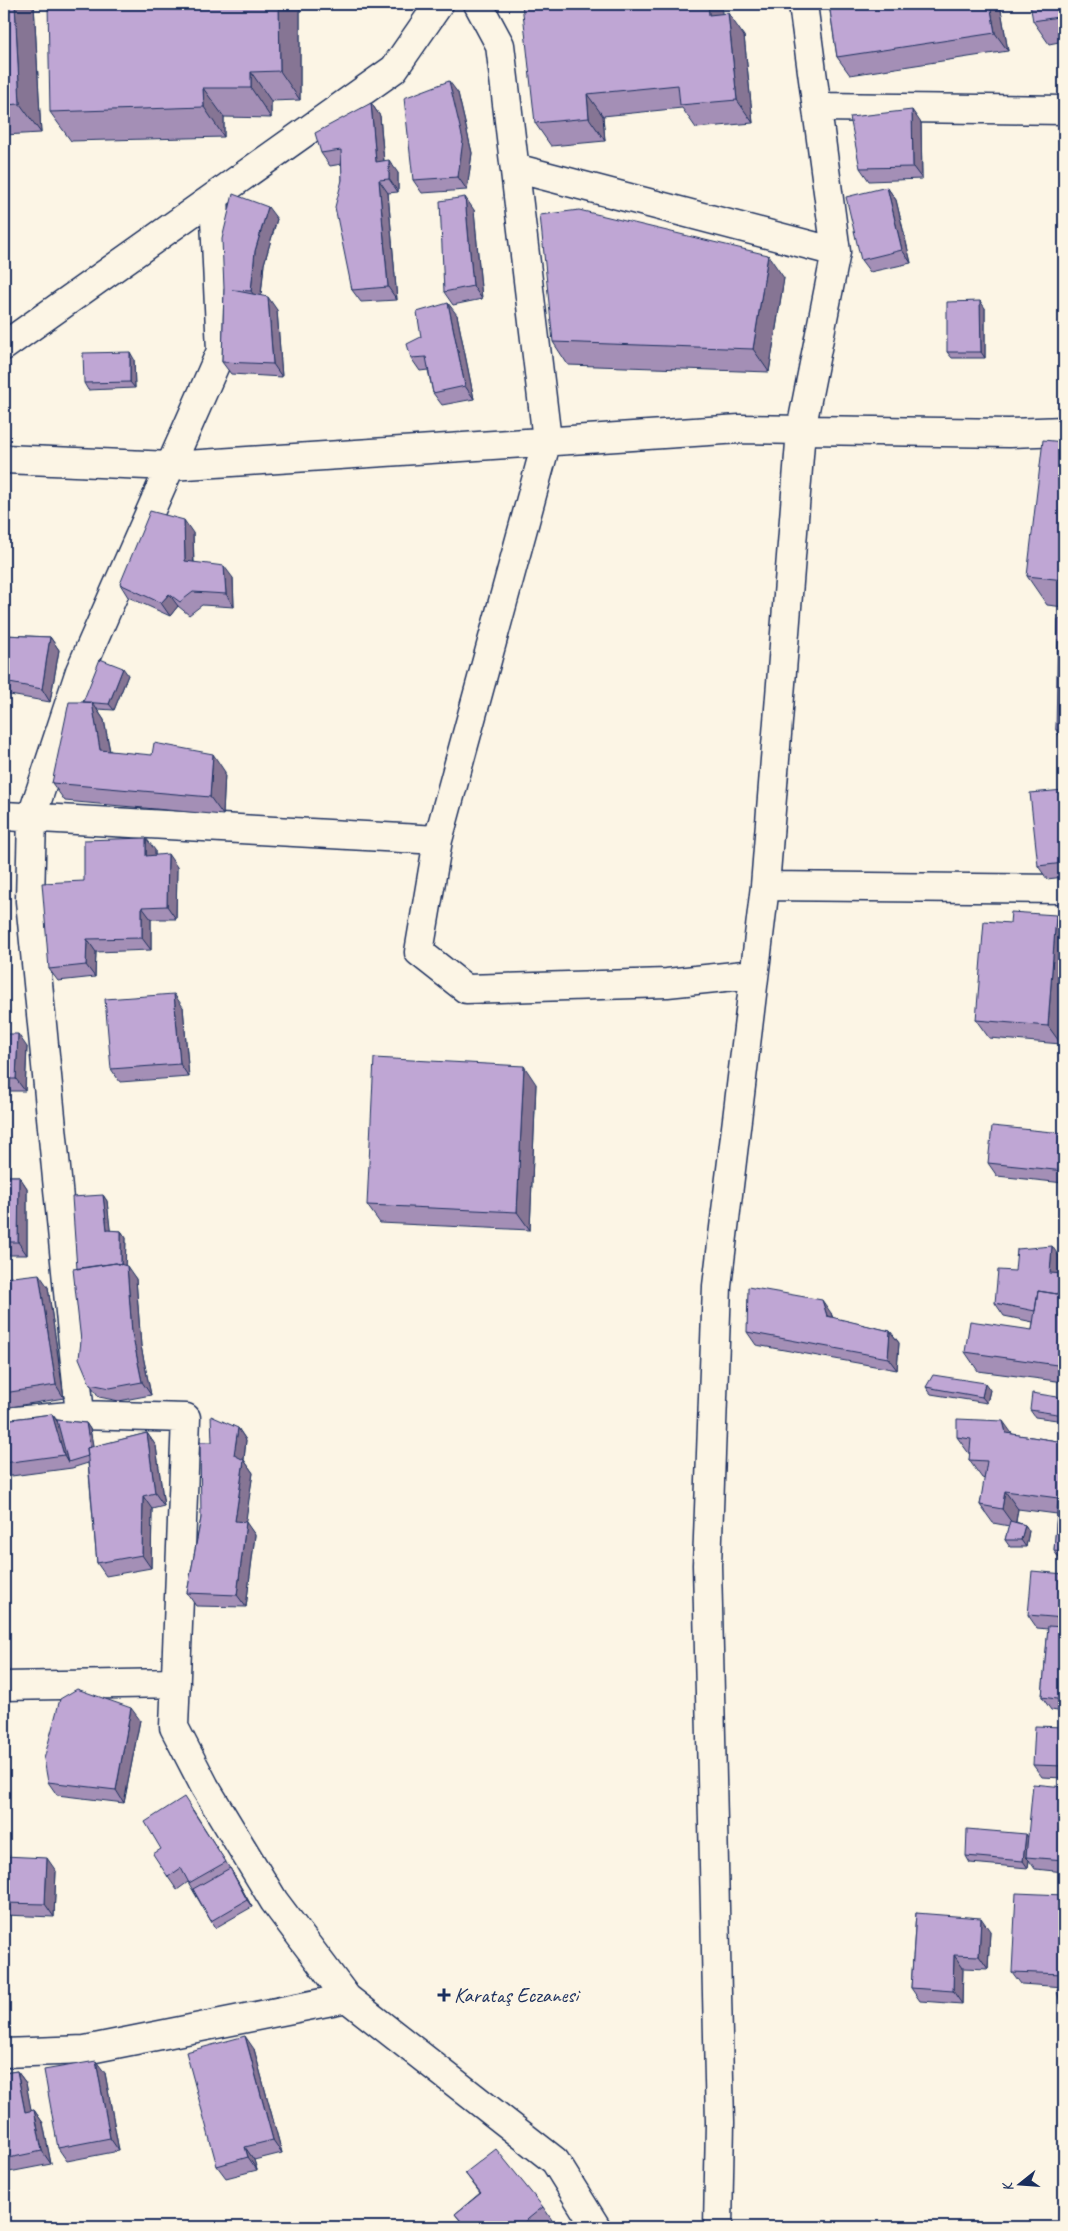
<svg xmlns="http://www.w3.org/2000/svg" width="1068" height="2231" viewBox="0 0 1068 2231" font-family="Caveat,sans-serif">
	<rect width="100%" height="100%" fill="#fcf5e5"/>
	<filter id="ink" filterUnits="userSpaceOnUse"><feTurbulence type="fractalNoise" baseFrequency=".02" numOctaves="2"/><feDisplacementMap in="SourceGraphic" scale="10" xChannelSelector="R" yChannelSelector="G"/><feConvolveMatrix kernelMatrix="1 2 1 2 8 2 1 2 1" color-interpolation-filters="sRGB"/></filter>
	<g filter="url(#ink)">
		<g fill="none" stroke-linecap="round" stroke-linejoin="round">
			<defs>
				<path id="minor" d="M478 4 500 45 547 440 438 840 419 952 466 989 667 983 754 974
					M803 4 836 252 801 430 765 886 1064 889
					M818 107 1064 110
					M515 168 836 252
					M214 197 221 351 80 671 32 816 30 901 80 1415 186 1418 174 1727 205 1787 274 1901 347 1998 555 2161 596 2227
					M4 346 394 69 439 4
					M4 459 171 466 740 429 1009 433 1064 431
					M4 816 438 840
					M4 1422 80 1415
					M4 1686 176 1683
					M4 2053 85 2050 347 1998
					M718 2227 720 2122 707 1565 717 1286 765 886"/>
			</defs>
			<use href="#minor" stroke="#1b2f5e" stroke-width="31"/>
			<use href="#minor" stroke="#fcf5e5" stroke-width="28"/>
		</g>
		<path fill="#a48fb6" stroke="#1b2f5e" d="M4 4H34L41 133 4 135Z
			M300 4V100L271 101V118L224 117V137L71 141 50 112Z
			M829 4H1000L1008 51 850 75 837 57Z
			M1064 4V41L1049 44 1033 21Z
			M722 14 744 36 753 123 696 128 682 108 603 116 605 141 551 146 535 123Z
			M458 93 472 153 467 190 422 193 413 180Z
			M371 103 380 116 384 161 398 173V192L388 193 397 300 361 302 352 290 342 180V164L330 166 321 153Z
			M921 123 922 179 869 181 860 168Z
			M887 187 896 200 911 263 870 272 861 260Z
			M474 210 482 299 453 305 444 292Z
			M277 219 264 264 261 296 277 310 282 377 231 374 222 362 224 289Z
			M784 278 769 372 568 365 553 342Z
			M985 308V358H952L947 352Z
			M457 315 474 399 442 405 433 393 428 370 420 371 411 358 421 337Z
			M134 359 135 388 88 390 84 383Z
			M1064 442V607L1047 605 1027 576Z
			M193 533 194 562 233 578 234 607 202 605 189 615 178 606 170 616 128 597 120 584Z
			M1064 619V743L1056 730Z
			M4 635 50 637 59 650 50 702 4 694Z
			M128 675 114 710 97 709 104 720 110 751 225 772 223 815 65 801 52 783 83 702Z
			M1064 790V877L1047 879 1038 866Z
			M155 850V855L177 867 176 919H151V950L96 952 95 977 58 981 49 969 84 881Z
			M1064 927V995L1061 1044 989 1038 976 1020Z
			M183 1007 189 1077 120 1082 111 1069Z
			M4 1034 27 1047 25 1091H4Z
			M536 1084 530 1230 380 1223 367 1205Z
			M1064 1123V1183L997 1176 988 1163 1062 1133Z
			M4 1176H19L27 1188V1255H4Z
			M103 1195 107 1201 110 1231H121L126 1238 125 1266 136 1279 141 1346 151 1395 119 1401 99 1397 90 1384 81 1341 77 1269Z
			M1061 1259 1060 1273 1064 1274V1382L978 1371 965 1352 1032 1330 1033 1322 1004 1316 995 1303 1015 1271Z
			M4 1278 48 1287 64 1398 10 1407 4 1398Z
			M831 1313 833 1318 890 1331 899 1343 897 1370 756 1345 747 1332Z
			M926 1387 990 1390 987 1403 931 1394Z
			M1064 1398V1421L1035 1417 1030 1410Z
			M52 1414 57 1420 86 1423 90 1429 93 1447 147 1433 156 1446 164 1506 152 1509 151 1568 106 1576 97 1563 88 1463 72 1468 4 1477V1420Z
			M238 1428 246 1440 244 1460 253 1473 245 1522 255 1535 246 1607 196 1606 187 1593 201 1518 212 1442Z
			M1012 1434 1064 1442V1565L1054 1551 1057 1514 1018 1509 1016 1522 1025 1525 1029 1531 1026 1547H1010L1005 1540 1009 1526 993 1523 980 1505 985 1479 982 1478 969 1460 970 1455 957 1437Z
			M1064 1574V1712L1051 1710 1042 1697 1048 1629 1037 1628 1028 1615Z
			M140 1720 124 1803 57 1795 48 1782Z
			M1064 1727V1778L1042 1777 1033 1765Z
			M1064 1787V1872L1035 1869 1029 1860 1028 1868 970 1863 966 1856 1028 1837Z
			M193 1810 234 1875 252 1907 215 1928 188 1882 177 1890 168 1877 161 1849Z
			M4 1856 56 1871 54 1917 4 1915Z
			M1064 1895V1987L1021 1984 1012 1972Z
			M916 1913 990 1931 988 1969 963 1968 962 2004 920 2001 911 1988Z
			M254 2049 282 2153 254 2160 257 2170 226 2178 217 2166Z
			M17 2071 26 2083 31 2111 34 2110 43 2123 51 2164 4 2173V2073Z
			M105 2073 119 2151 67 2161 58 2148Z
			M465 2173 543 2207 552 2220 543 2227H465L455 2214 480 2193Z"/>
		<path fill="#867494" stroke="#1b2f5e" d="M15 4H34L41 133 20 104Z
			M279 4H300V100L280 71Z
			M708 4H721L725 38 709 15Z
			M990 4H1000L1008 51 995 33Z
			M728 13 744 36 753 123 737 100Z
			M251 72 271 101V118L251 88Z
			M449 81 458 93 472 153 467 190 458 177Z
			M203 88 224 117V137L204 107Z
			M587 94 603 116 605 141 589 118Z
			M371 103 380 116 385 174 376 162Z
			M912 110 921 123 922 179 913 167Z
			M389 160 398 173V192L389 179Z
			M379 180 388 193 397 300 388 287Z
			M887 187 896 200 911 263 902 250Z
			M465 197 474 210 482 299 473 286Z
			M268 207 277 219 264 264 260 304 251 291 255 251Z
			M768 255 784 278 769 372 753 349Z
			M268 297 277 310 282 377 273 364Z
			M980 301 985 308V358L981 352Z
			M448 303 457 315 474 399 465 386Z
			M130 352 134 359 135 388 130 382Z
			M184 520 193 533 194 574 185 561Z
			M224 566 233 578 234 607 226 594Z
			M169 594 178 606 170 616 161 603Z
			M50 637 59 650 50 702 42 689Z
			M123 668 128 675 114 710 109 704Z
			M92 702 104 720 113 768 100 750Z
			M213 754 225 772 223 815 210 797Z
			M146 838 155 850V868L146 856Z
			M168 854 177 867 176 919 167 906Z
			M142 907 151 919V950L142 938Z
			M1056 915 1064 927V995L1061 1044 1048 1026Z
			M87 939 96 952 95 977 86 965Z
			M174 994 183 1007 189 1077 180 1064Z
			M18 1034 27 1047 25 1091 16 1079Z
			M524 1066 536 1084 530 1230 517 1212Z
			M19 1176 27 1188V1255L18 1242Z
			M103 1195 107 1201 111 1237 107 1230Z
			M121 1231 126 1238 125 1276 121 1270Z
			M1052 1246 1061 1259 1059 1286 1050 1273Z
			M127 1266 136 1279 141 1346 151 1395 142 1382 132 1333Z
			M39 1274 48 1287 64 1398 56 1385Z
			M822 1300 831 1313 836 1329 827 1316Z
			M890 1331 899 1343 897 1370 888 1358Z
			M985 1383 990 1390 987 1403 982 1397Z
			M52 1414 61 1427 68 1462 64 1455Z
			M1003 1421 1016 1439 1006 1433Z
			M86 1423 90 1429 96 1461 91 1454Z
			M238 1428 246 1440 243 1468 234 1455Z
			M147 1433 156 1446 164 1506 155 1493Z
			M244 1460 253 1473 244 1533 235 1521Z
			M1005 1491 1018 1509 1015 1527 1002 1509Z
			M143 1496 152 1509 151 1568 142 1555Z
			M246 1522 255 1535 246 1607 237 1595Z
			M1025 1525 1029 1531 1026 1547 1021 1540Z
			M131 1708 140 1720 124 1803 116 1790Z
			M1026 1834 1030 1840 1026 1857 1029 1860 1028 1868 1023 1861Z
			M47 1858 56 1871 54 1917 45 1904Z
			M230 1868 234 1875 252 1907 247 1900Z
			M981 1918 990 1931 988 1969 979 1956Z
			M954 1955 963 1968 962 2004 953 1991Z
			M245 2036 254 2049 282 2153 273 2140Z
			M96 2061 105 2073 119 2151 110 2138Z
			M17 2071 26 2083 34 2125 25 2112Z
			M34 2110 43 2123 51 2164 42 2151Z
			M245 2147 254 2160 257 2170 248 2157Z"/>
		<path fill="#bfa6d4" stroke="#1b2f5e" d="M4 4H15L20 104 4 105Z
			M48 4H279L280 71 251 72V88H203L204 107 50 112Z
			M522 4H708L709 15 728 13 737 100 680 105 678 85 587 94 589 118 535 123Z
			M829 4H990L995 33 837 57Z
			M1030 4H1064V16L1033 21Z
			M449 81 463 140 458 177 413 180 404 98Z
			M371 103 376 162 389 160V179L379 180 388 287 352 290 335 207 342 180 341 150 321 153 315 133Z
			M912 110 913 167 860 168 850 117Z
			M887 187 902 250 861 260 846 197Z
			M233 194 268 207 255 251 251 291 232 290 268 297 273 364 222 362 224 289 222 239Z
			M465 197 473 286 444 292 440 201Z
			M579 210 768 255 753 349 553 342 540 215Z
			M980 301 981 352H947V302Z
			M448 303 465 386 433 393 426 357 411 358 407 344 421 337 417 312Z
			M130 352V382L84 383 83 353Z
			M1043 440 1064 442V580L1027 576Z
			M150 511 184 520 185 561 224 566 226 594 193 592 180 602 169 594 161 603 120 584Z
			M1058 619H1064V730H1056Z
			M4 635 50 637 42 689 4 682Z
			M100 659 123 668 109 704 83 702Z
			M69 702H92L100 750 152 755 154 743 213 754 210 797 52 783Z
			M1064 790V863L1038 866 1030 793Z
			M146 838V856L168 854 167 906 142 907V938L87 939 86 965 49 969 42 883 84 881V840Z
			M1011 912 1056 915 1048 1026 976 1020 984 921 1010 923Z
			M174 994 180 1064 111 1069 105 999Z
			M4 1034H18L16 1079H4Z
			M374 1058 524 1066 517 1212 367 1205Z
			M1064 1123V1171L988 1163 992 1126 1062 1133Z
			M4 1176H19L18 1242H4Z
			M103 1195 107 1230 121 1231V1265L116 1263 77 1269 72 1197Z
			M1052 1246 1050 1273 1064 1274V1295L1038 1291 1035 1311 995 1303 998 1270 1015 1271 1017 1249Z
			M116 1263 127 1266 132 1333 142 1382 110 1388 90 1384 79 1358 81 1341 73 1269Z
			M39 1274 56 1385 4 1393V1278Z
			M748 1287 822 1300 827 1316 890 1331 888 1358 747 1332Z
			M1038 1291 1064 1295V1366L965 1352 970 1321 1032 1330Z
			M933 1375 985 1383 982 1397 926 1387Z
			M1032 1393 1064 1398V1415L1030 1410Z
			M52 1414 64 1455 4 1463V1420Z
			M211 1416 238 1428 234 1455 244 1460 235 1521 246 1522 237 1595 187 1593 201 1518 200 1442H212Z
			M957 1419 1003 1421 1006 1433 1064 1442V1552L1054 1551 1058 1498 1005 1491 1002 1509 980 1505 987 1461 969 1460 971 1439 957 1437Z
			M57 1420 86 1423 90 1447 87 1448 88 1456 68 1462Z
			M147 1433 155 1493 143 1496 142 1555 97 1563 87 1448Z
			M1010 1521 1025 1525 1021 1540H1005Z
			M1032 1571 1064 1574V1618L1028 1615Z
			M1048 1626 1064 1627V1700L1042 1697Z
			M77 1689 131 1708 116 1790 48 1782 44 1759 60 1699Z
			M1035 1726 1064 1727V1766L1033 1765Z
			M1033 1784 1064 1787V1860L1026 1857Z
			M184 1797 226 1862 189 1883 181 1868 168 1877 153 1854 161 1849 145 1822Z
			M967 1829 1026 1834 1023 1861 966 1856Z
			M4 1856 47 1858 45 1904 4 1903Z
			M230 1868 247 1900 211 1921 193 1889Z
			M1016 1893 1064 1895V1974L1012 1972Z
			M916 1913 981 1918 979 1956 954 1955 953 1991 911 1988Z
			M1064 1989V2019L1057 1990Z
			M245 2036 273 2140 245 2147 248 2157 217 2166 186 2052Z
			M96 2061 110 2138 58 2148 44 2070Z
			M17 2071 25 2112 34 2110 42 2151 4 2159V2073Z
			M496 2149 543 2207 518 2227H466L455 2214 481 2193 465 2173Z"/>
	</g>
	<path fill="#1b2f5e" stroke="#fcf5e5" stroke-width="2" d="M441.5 1987.5h5v5h5v5h-5v5h-5v-5h-5v-5h5z"/>
	<g text-anchor="middle" stroke-width="5" stroke-linejoin="round" paint-order="stroke">
		<g font-size="21" fill="#1b2f5e" stroke="#fcf5e5" text-anchor="start">
			<text x="454" y="2002">Karataş Eczanesi</text>
		</g>
	</g>
	<rect width="1068" height="2231" fill="none" stroke="#fcf5e5" stroke-width="20"/>
	<rect x="10" y="10" width="1048" height="2211" fill="none" stroke="#1b2f5e" stroke-width="2" filter="url(#ink)"/>
	<g transform="translate(1020 2184) rotate(253)" stroke="#fcf5e5" stroke-width="4" paint-order="stroke">
	<path d="M0-4L9 19L0 12L-9 19Z" fill="#1b2f5e"/>
	<text y="-8" font-size="14" font-weight="bold" text-anchor="middle" fill="#1b2f5e">K</text>
	</g>
</svg>
